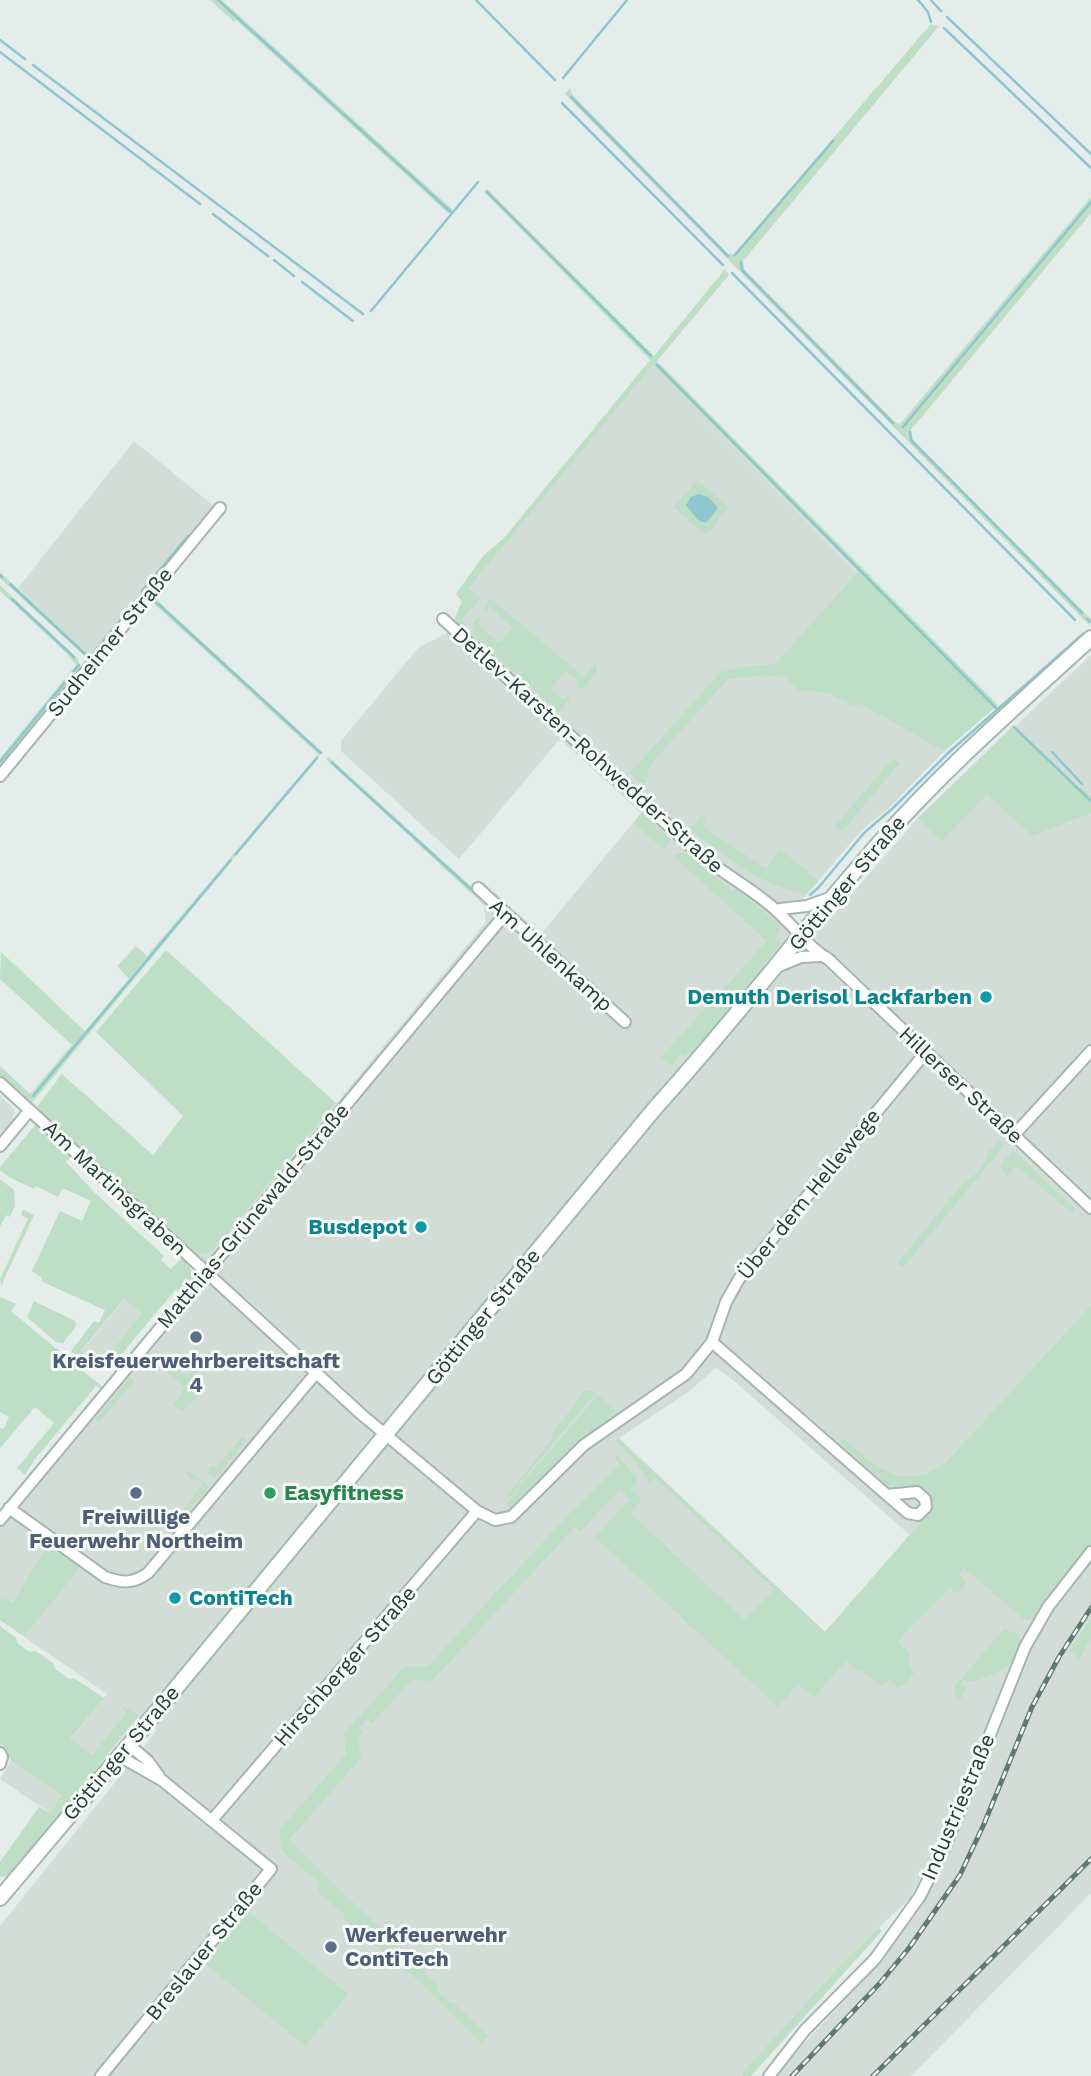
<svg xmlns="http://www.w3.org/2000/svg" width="1091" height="2076" viewBox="0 0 1091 2076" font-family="'Work Sans',sans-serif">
	<rect width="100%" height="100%" fill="#e4ede9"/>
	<path fill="#d2ddd8" d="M653 365 992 710 944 751 890 807 861 831 788 916 806 938 827 922 918 818 1091 655V1305L945 1463 933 1508 910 1535 733 1380 716 1368 687 1393 619 1438 825 1632 858 1595 958 1538 1045 1601 1012 1661 938 1848 909 1899 847 1958 741 2074 743 2076H0V1926L157 1730 123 1706 128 1712 92 1755 70 1740 107 1694 0 1620V1523L210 1272 195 1254H207L216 1249 234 1227 486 922 484 906 472 894 483 882 541 934 641 813 560 739 459 859 341 751V741L419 647 447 633 456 615 462 620 480 599 469 588Z
		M134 441 215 507 91 656 18 588Z
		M0 1096 14 1109 13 1120 0 1135Z
		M125 1299 143 1314 106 1358 109 1362 103 1370 81 1352Z
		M1091 1559V1618L1081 1631V1658L1091 1639V1893L911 2076H775L879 1962 910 1922 937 1876 1025 1656 1048 1615Z
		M11 1761 62 1795 50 1813 0 1779Z"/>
	<path fill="#bedec6" d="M210 0H222L453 210 449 214 236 20 234 22Z
		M930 25 939 26 743 261 744 269 895 422 900 424 1091 197V213L911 430 913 440 1091 619 1089 625 565 94 570 88 572 94 728 254H734Z
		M486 188 654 356 725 269 729 275 657 361 998 705 944 751 861 704 852 706C836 695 819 689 799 691L785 677 766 675 728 679 650 765 645 787 630 773 721 672 742 667 775 664 858 572 653 365 469 588 481 598 462 620 466 624 465 632C453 621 455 616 462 602L456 594 483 556 504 538 650 360 484 192Z
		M697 480 729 507 706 535 673 507Z
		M0 572 91 656 88 659 0 578Z
		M0 585 77 658 81 668 0 769V758L76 665 67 654 0 591Z
		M490 598 584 677 596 663 597 672 582 689 574 686 578 681 566 671 550 689 563 700 567 695 570 699 559 712 473 635V624L478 617 480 619 477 624 499 643 513 627 490 607 486 612 483 610Z
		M151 600H157L321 751V753L31 1104 0 1076V1066L30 1094 72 1045 0 979 1 952 85 1031 129 979 117 966 136 946 147 956 318 754 152 602 149 601Z
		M1014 725 1079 788 1081 787 1091 797V813L1032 836 987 794 942 841 918 818Z
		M329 757 475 890 472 894 325 758Z
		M893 758 900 763 842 832 835 826Z
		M642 813 671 840 665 848H662L634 823Z
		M701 816 706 820 702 826 766 868 780 849 819 881 807 894C761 886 725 857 690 829Z
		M680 853H685L731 890H737L775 921 781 928 774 938 781 943 708 1034 685 1056 681 1053 672 1066 661 1057 767 941 673 856Z
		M166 950 336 1103 216 1248 207 1254H195L36 1108 62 1074 153 1155 183 1116 96 1032Z
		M37 1123 71 1156 66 1162 95 1193 164 1256 161 1260 171 1269 183 1257C195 1271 194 1280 182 1294L176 1289 114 1363 120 1368 119 1370 105 1359 142 1314 124 1299 81 1351 86 1356 83 1361 71 1351 94 1321 99 1323 105 1310 45 1283 41 1280 42 1278 32 1271 60 1211 82 1221 91 1201 63 1188 58 1197 36 1186 34 1189 9 1177 0 1170V1167Z
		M999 1141H1003L1004 1145 999 1152 903 1268 897 1264 962 1184C972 1179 986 1165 987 1154Z
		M1013 1150 1075 1209 1072 1213 1016 1166 1007 1176 1000 1166Z
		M0 1179 14 1190 15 1206 10 1217 6 1215 0 1227Z
		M23 1209 34 1215 1 1286 0 1279 28 1219 21 1215Z
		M0 1297 16 1304 11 1311 105 1389 103 1391 96 1386 35 1459 25 1475 17 1468 54 1423 35 1407 0 1448V1428L4 1429 9 1417 0 1412Z
		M34 1301 75 1321 76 1326 63 1343 56 1342 27 1317Z
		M1091 1305V1545L1032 1620 1024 1619 964 1568 959 1575 967 1583 957 1594 950 1588 905 1632 898 1643 910 1654 909 1663 914 1673 907 1683 898 1688 889 1679 881 1687 862 1670 859 1672 846 1661 814 1697 798 1684 778 1707 595 1537 630 1499 620 1489 581 1531 575 1527 432 1681 413 1679 372 1723 368 1719 359 1728 363 1733 358 1738 361 1758 289 1840 437 1984 440 1994 451 2003 453 2002 488 2036 481 2043 420 1982 343 1918 345 1915 317 1892 320 1883 281 1850 280 1829 346 1754 344 1733 406 1666H428L569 1514 620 1464 615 1458 617 1455 636 1477 637 1481 631 1489 642 1499 630 1513 745 1620 774 1589 655 1478 650 1483 638 1465 615 1440 618 1438 825 1632 933 1508C927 1481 911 1487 888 1486L839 1442 843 1438C875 1466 902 1494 945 1463Z
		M200 1362 203 1365 188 1385 199 1395 182 1411 173 1405 185 1388 164 1369 177 1368 187 1377Z
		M130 1377 135 1381 99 1422 95 1420Z
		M592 1390 596 1393 521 1481 514 1494 502 1502 553 1438 551 1436 583 1392Z
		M598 1395 617 1412 560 1458 510 1508 505 1504 514 1496 522 1483Z
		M243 1436 246 1440 216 1477 206 1472 212 1465 216 1467Z
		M190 1472 209 1487 177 1524 174 1521 194 1496 192 1494 203 1485 196 1478 193 1481 186 1473Z
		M47 1546 80 1568 24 1636 0 1620V1602L5 1598 13 1603Z
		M1091 1618V1639L1080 1659 1069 1650Z
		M0 1626 16 1638 17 1643 30 1652 36 1651 54 1664 55 1669 69 1679 74 1678 104 1698 70 1739 92 1755 127 1712 122 1707 123 1706 139 1716 11 1875 0 1877V1862L39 1807 50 1813 62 1795 11 1761 5 1747 0 1744Z
		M1004 1629 1017 1634 1021 1640 1012 1661 1005 1669 973 1682 963 1680 960 1685 967 1688 960 1700 954 1695 955 1686Z
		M249 1912 348 1994 305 2046 206 1964Z
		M879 1928 882 1931 751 2076H743L741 2074 847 1958Z"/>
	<path fill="#8ec6d0" d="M699 494 708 497 718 508 706 523 698 520 686 505 691 497Z"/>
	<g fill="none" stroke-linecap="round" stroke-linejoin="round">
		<path stroke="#8ec6d0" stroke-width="2.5" d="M218 0 452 213
			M476 0 555 80
			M918 0 928 12 931 22
			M931 0 941 11
			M947 17 1091 154
			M944 28 1091 168
			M0 40 25 59
			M0 52 200 204
			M33 65 363 314
			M563 78 627 0
			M571 97 728 256
			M562 103 723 265
			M487 192 651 356
			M213 214 268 256
			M735 255 833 141
			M274 260 294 276
			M741 262 742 270 893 423
			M732 273 1075 620
			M302 282 353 321
			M371 311 478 182
			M657 365 997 709
			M903 427 1091 202
			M910 432 911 440 1082 613
			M0 575 2 577
			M10 584 87 656
			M142 591 188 536
			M12 599 74 657
			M156 602 321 753
			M1087 619 1091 622
			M1014 727 1091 801
			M1052 752 1082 784
			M0 762 79 665
			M332 763 472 890
			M236 854 317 758
			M810 895 819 887 864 833 893 808 947 754 1084 633
			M33 1096 231 860"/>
		<defs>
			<path id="street" d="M443 619 695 850C719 871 746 885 770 905 792 923 807 947 831 961
				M0 776 220 508
				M478 888 625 1022
				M780 909 807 906 832 897
				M826 957 1091 1208
				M777 967 801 957 821 956
				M0 1083 361 1414 477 1511 495 1520 511 1517 584 1445 686 1374 712 1342 726 1302 739 1279 926 1052
				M1014 1135 1091 1051
				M0 1146 30 1110
				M712 1342 887 1495 908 1513 918 1515 926 1507 925 1499 917 1492 887 1495
				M9 1508 105 1577C122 1583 133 1584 148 1573L316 1373
				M0 1520 506 913
				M129 1745 147 1760 159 1776
				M0 1753 2 1757 0 1764
				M212 1820 477 1511
				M101 2076 271 1869 163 1781 119 1756
				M769 2076 805 2030 875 1959 920 1896 947 1842 1025 1647 1048 1607 1091 1552"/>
			<path id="secondary" d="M0 1898 129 1745 656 1107C737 1018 809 921 889 832 952 762 1022 701 1091 638"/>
		</defs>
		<use href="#street" stroke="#a7b5b0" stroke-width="14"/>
		<use href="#secondary" stroke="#a3b9b1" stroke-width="18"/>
		<use href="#street" stroke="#fff" stroke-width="10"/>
		<use href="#secondary" stroke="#fff" stroke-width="14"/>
		<defs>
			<path id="rail" d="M792 2076 880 1983 909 1948 960 1875 984 1824 1032 1707 1059 1657 1091 1608
				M873 2076 1091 1859"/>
		</defs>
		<use href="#rail" stroke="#5f7a72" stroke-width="5"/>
		<use href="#rail" stroke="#f5faf7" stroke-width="2.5" stroke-dasharray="8" stroke-linecap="butt"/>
	</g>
	<g fill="#0f9aa8" stroke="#f5faf7" stroke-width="2.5">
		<circle cx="986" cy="997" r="7"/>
		<circle cx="421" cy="1227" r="7"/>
		<circle cx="175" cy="1598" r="7"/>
	</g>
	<g fill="#5c6f8a" stroke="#f5faf7" stroke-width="2.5">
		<circle cx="196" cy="1337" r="7"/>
		<circle cx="136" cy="1493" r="7"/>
		<circle cx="331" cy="1947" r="7"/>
	</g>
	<circle fill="#2e9e5b" stroke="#f5faf7" stroke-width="2.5" cx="270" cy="1493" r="7"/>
	<g text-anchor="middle" stroke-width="6" stroke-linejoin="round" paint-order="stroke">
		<g font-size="21" fill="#243f37" stroke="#f5faf7">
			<text transform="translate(110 642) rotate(-51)" y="7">Sudheimer Straße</text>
			<text transform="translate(588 750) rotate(42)" y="7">Detlev-Karsten-Rohwedder-Straße</text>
			<text transform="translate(847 883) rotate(-50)" y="7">Göttinger Straße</text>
			<text transform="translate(551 955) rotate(42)" y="7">Am Uhlenkamp</text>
			<text transform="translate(961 1085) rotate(43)" y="7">Hillerser Straße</text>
			<text transform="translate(115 1188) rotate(43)" y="7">Am Martinsgraben</text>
			<text transform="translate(809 1194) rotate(-51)" y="7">Über dem Hellewege</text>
			<text transform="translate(253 1216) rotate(-50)" y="7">Matthias-Grünewald-Straße</text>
			<text transform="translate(483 1317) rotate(-51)" y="7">Göttinger Straße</text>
			<text transform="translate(345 1666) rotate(-49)" y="7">Hirschberger Straße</text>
			<text transform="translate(121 1753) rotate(-50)" y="7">Göttinger Straße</text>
			<text transform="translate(958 1807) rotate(-67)" y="7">Industriestraße</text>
			<text transform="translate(204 1951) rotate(-51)" y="7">Breslauer Straße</text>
		</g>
		<g font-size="21" font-weight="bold" fill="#0d838f" stroke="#f5faf7" text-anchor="end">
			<text x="972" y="1004">Demuth Derisol Lackfarben</text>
			<text x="407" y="1234">Busdepot</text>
			<text x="189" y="1605" text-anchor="start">ContiTech</text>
		</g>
		<g font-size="21" font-weight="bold" fill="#4e5e75" stroke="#f5faf7">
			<text x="196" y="1368">Kreisfeuerwehrbereitschaft<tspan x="196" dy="24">4</tspan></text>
			<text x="136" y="1524">Freiwillige<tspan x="136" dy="24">Feuerwehr Northeim</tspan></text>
			<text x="345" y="1942" text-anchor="start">Werkfeuerwehr<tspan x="345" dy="24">ContiTech</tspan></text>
		</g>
		<g font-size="21" font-weight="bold" fill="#27864d" stroke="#f5faf7" text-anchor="start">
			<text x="284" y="1500">Easyfitness</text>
		</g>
	</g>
</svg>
